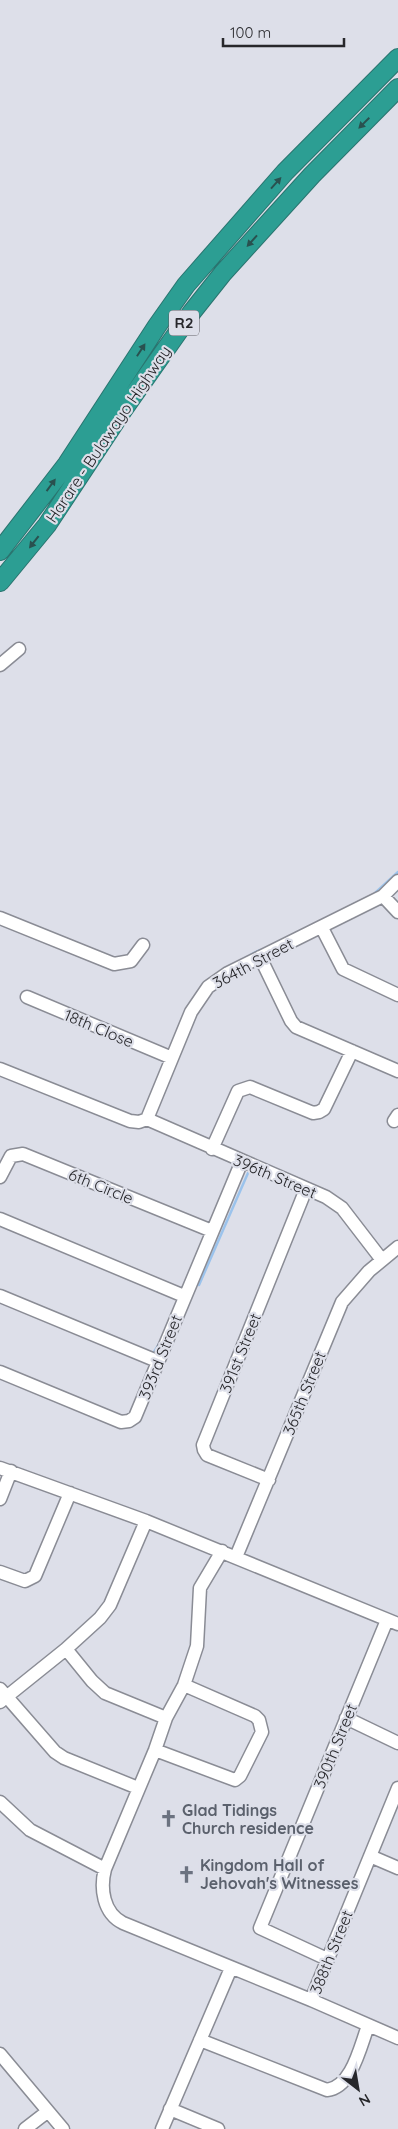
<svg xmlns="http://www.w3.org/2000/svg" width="398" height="2129" viewBox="0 0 398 2129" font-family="Quicksand,sans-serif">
	<rect width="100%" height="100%" fill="#dddfe9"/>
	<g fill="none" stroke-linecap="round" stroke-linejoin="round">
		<path stroke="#9bc3ec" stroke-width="2.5" d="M375 893 398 872
			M250 955 260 950
			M199 1285 248 1173
			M154 1352 159 1344"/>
		<defs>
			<path id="minor" d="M0 665 19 649
				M383 896 398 912
				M0 918 114 964 131 961 143 945
				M322 928 343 969 398 995
				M260 957 291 1021 296 1027 398 1071
				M27 997 172 1058
				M0 1069 130 1121 139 1122 147 1119
				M147 1119 191 1012 208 987 228 973 383 896 398 881
				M147 1119 326 1197 342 1208 382 1260
				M394 1121 398 1115
				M212 1149 238 1091 250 1087 313 1113 319 1112 324 1109 352 1051
				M0 1177 11 1156 23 1154 212 1231
				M0 1219 184 1296
				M0 1296 157 1361
				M0 1372 121 1422 129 1421 135 1417 242 1161
				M0 1468 146 1521 398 1624
				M269 1480 207 1455 204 1450 203 1445 306 1189
				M0 1499 11 1471
				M222 1551 200 1588 197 1646 184 1685 166 1718 155 1750 105 1869C100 1888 103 1913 123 1923L311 2000 398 2038
				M236 1557 342 1302 369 1271 398 1247
				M0 1572 25 1581 35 1576 70 1493
				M66 1649 92 1681 105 1693 166 1718
				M0 1689 55 1752 64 1758 138 1788
				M0 1702 66 1649 100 1618 110 1605 146 1521
				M346 1718 398 1743
				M155 1750 235 1780 240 1776 262 1732 259 1720 255 1716 184 1685
				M0 1802 30 1830 105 1869
				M370 1856 398 1868
				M327 1959 260 1928 387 1620
				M311 2000 398 1788
				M200 2040 327 2090C352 2087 360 2047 368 2026
				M0 2054 63 2129
				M170 2109 218 2129
				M25 2129 47 2112
				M162 2129 231 1968"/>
			<path id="highway" d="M0 551 67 464 157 326 186 285 285 172 398 58
				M0 582 47 525 123 410 192 312 223 273 312 175 398 88"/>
		</defs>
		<use href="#minor" stroke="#8a8c95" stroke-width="15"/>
		<use href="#highway" stroke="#2a746f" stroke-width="20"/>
		<use href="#minor" stroke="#fff" stroke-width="12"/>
		<use href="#highway" stroke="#2c9e93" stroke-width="18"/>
	</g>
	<defs><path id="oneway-solid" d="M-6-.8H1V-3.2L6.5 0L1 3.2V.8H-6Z" transform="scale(1.25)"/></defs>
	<g fill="#29514f">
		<use href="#oneway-solid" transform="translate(364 123) rotate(135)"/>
		<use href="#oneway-solid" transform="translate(276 183) rotate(-48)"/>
		<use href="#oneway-solid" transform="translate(252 241) rotate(132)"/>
		<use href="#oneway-solid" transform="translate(141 350) rotate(-57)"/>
		<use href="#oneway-solid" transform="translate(51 485) rotate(-54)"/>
		<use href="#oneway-solid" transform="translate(34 542) rotate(128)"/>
	</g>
	<defs>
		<symbol id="church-bare" viewBox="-9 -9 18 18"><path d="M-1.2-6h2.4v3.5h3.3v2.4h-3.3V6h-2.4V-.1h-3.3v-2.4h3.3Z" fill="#6b7280" stroke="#dddfe9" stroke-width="2.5" paint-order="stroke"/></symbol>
	</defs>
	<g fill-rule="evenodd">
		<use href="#church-bare" x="156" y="1806" width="25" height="25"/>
		<use href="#church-bare" x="174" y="1862" width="25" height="25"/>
	</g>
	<g text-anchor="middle" stroke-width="4.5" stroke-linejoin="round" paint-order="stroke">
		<rect fill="#dddfe9" stroke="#5e5e64" stroke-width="1" x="169" y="310.5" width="30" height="25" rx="4"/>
		<g font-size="15" font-weight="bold" fill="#27272b">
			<text x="184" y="328">R2</text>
		</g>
		<g font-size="16" fill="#27272b" stroke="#dddfe9">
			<text transform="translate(108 434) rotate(-56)" y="6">Harare - Bulawayo Highway</text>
			<text transform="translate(253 963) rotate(-28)" y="6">364th Street</text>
			<text transform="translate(99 1028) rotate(23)" y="6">18th Close</text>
			<text transform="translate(275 1176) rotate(23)" y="6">396th Street</text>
			<text transform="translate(101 1186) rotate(22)" y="6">6th Circle</text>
			<text transform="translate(240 1353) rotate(-68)" y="6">391st Street</text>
			<text transform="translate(160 1357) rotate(-68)" y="6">393rd Street</text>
			<text transform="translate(304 1393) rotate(-68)" y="6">365th Street</text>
			<text transform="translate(335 1746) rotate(-68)" y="6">390th Street</text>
			<text transform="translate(331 1952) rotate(-68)" y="6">388th Street</text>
		</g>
		<g font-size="16" font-weight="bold" fill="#5b616d" stroke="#dddfe9" text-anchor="start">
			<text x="182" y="1816">Glad Tidings<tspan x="182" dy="18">Church residence</tspan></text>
			<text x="200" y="1871">Kingdom Hall of<tspan x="200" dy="18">Jehovah's Witnesses</tspan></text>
		</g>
	</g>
	<g transform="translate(358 2089) rotate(149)" stroke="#dddfe9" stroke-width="4" paint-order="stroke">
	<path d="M0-4L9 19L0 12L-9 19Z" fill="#27272b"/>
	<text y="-8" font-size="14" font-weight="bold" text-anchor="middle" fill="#27272b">N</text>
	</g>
	<path d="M223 38v8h121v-8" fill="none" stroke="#27272b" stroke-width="2.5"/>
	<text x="230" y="38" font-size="15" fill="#27272b" stroke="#dddfe9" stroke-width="4" paint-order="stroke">100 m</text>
</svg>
